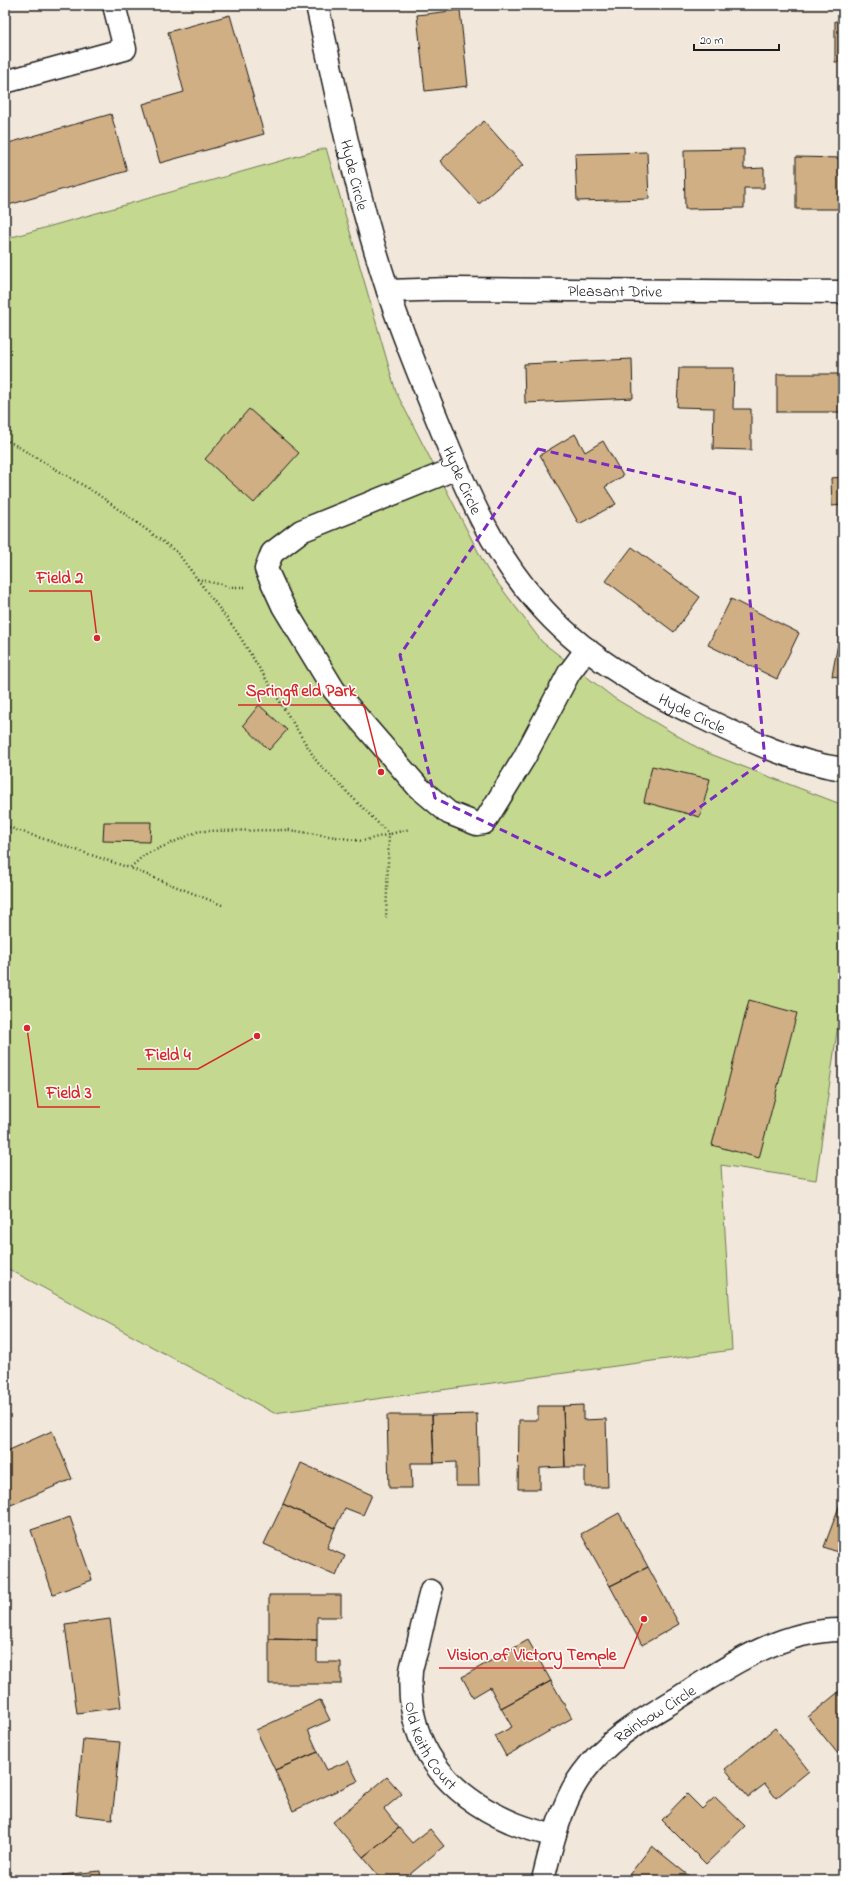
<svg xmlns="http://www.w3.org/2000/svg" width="848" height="1885" viewBox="0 0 848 1885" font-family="'Indie Flower',sans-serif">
	<rect width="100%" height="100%" fill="#f1e7da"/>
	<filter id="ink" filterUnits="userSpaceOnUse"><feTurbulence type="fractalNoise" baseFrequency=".025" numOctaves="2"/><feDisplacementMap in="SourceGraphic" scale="8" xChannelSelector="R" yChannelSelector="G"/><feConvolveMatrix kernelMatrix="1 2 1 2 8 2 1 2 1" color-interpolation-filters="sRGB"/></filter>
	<g filter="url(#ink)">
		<path fill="#c4d98f" stroke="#707a56" d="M326 148 396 392 487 569 542 642 614 698 705 752 843 805V989L816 1180 721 1165 732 1350 274 1413 5 1267V239Z"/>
		<path fill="#d1af84" stroke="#1c1c1c" d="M460 10 468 86 425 91 417 15Z
			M230 15 264 134 160 163 143 104 184 92 168 32Z
			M835 21 843 22V62H835Z
			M111 114 127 171 5 206V144Z
			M484 121 523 165 479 204 440 161Z
			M744 149V169L764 168V188H744V208L685 209 684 150Z
			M647 152 649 199 577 201 575 154Z
			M796 157 843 158V209H796Z
			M632 359 633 398 525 403 524 364Z
			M679 368H734L733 409H751V450L713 449 714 408 677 407Z
			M777 374H843V412H777Z
			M249 409 299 453 254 503 205 459Z
			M575 434 585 452 603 441 623 476 605 487 616 504 579 524 540 455Z
			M843 477V505L832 506 831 478Z
			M632 547 700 597 674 632 606 581Z
			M731 599 799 633 777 679 708 645Z
			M843 616V678L832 676Z
			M259 705 287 730 269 750 243 725Z
			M652 766 710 779 700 817 644 802Z
			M104 822H151L150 842 103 841Z
			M749 1000 797 1013 759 1158 712 1145Z
			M583 1405V1420L606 1419 608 1487H585V1467H565L563 1406Z
			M538 1406H563L565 1467 540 1468V1489H518L519 1420H538Z
			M477 1414 479 1486H456V1462L434 1463 432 1415Z
			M387 1415H432L434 1463H411L412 1488H389Z
			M52 1431 72 1479 11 1505 5 1490V1452Z
			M301 1463 372 1495 363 1515 345 1508 335 1528 283 1504Z
			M843 1496V1554L824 1547Z
			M283 1504 335 1528 327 1548 345 1556 336 1576 264 1544Z
			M619 1513 648 1567 610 1586 581 1534Z
			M70 1517 92 1580 53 1594 31 1530Z
			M648 1567 679 1624 642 1645 610 1586Z
			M269 1595H341V1617H317V1640L269 1639Z
			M110 1619 121 1707 77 1713 65 1625Z
			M269 1639 317 1640V1662H341V1684H269Z
			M528 1640 551 1681 501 1708 490 1687 473 1697 462 1677Z
			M551 1681 572 1718 506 1756 495 1736 512 1727 501 1708Z
			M841 1690 843 1692V1760L808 1717Z
			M320 1700 330 1720 308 1730 318 1752 275 1770 256 1730Z
			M775 1728 809 1771 776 1798 765 1784 748 1797 725 1769Z
			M83 1739 120 1742 112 1819 76 1815Z
			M318 1752 327 1770 348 1761 358 1781 293 1811 275 1770Z
			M387 1777 402 1794 384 1809 399 1828 363 1857 333 1822Z
			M687 1794 702 1809 715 1797 745 1826 706 1864 662 1820Z
			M399 1828 412 1843 430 1829 444 1846 403 1880H382L363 1857Z
			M652 1846 694 1880H625Z
			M100 1871 101 1880H63L62 1875Z"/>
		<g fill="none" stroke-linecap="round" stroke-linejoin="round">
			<defs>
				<g id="minor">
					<path id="s1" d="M317 5C338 101 357 198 388 291 404 339 423 385 442 431 467 492 492 551 536 601 581 654 641 689 703 718 748 740 793 762 843 769"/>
					<path d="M5 82 125 49 114 5"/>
					<path id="s2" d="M388 291 450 289 843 292"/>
					<path d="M457 468 301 531 272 553 266 569 283 606 334 690 418 787 449 813 477 824 484 823 524 758 569 673 587 649"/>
					<path id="s3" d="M431 1591C426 1609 422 1627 418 1645 416 1653 412 1663 411 1671 405 1744 446 1794 511 1822 524 1828 540 1832 554 1836"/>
					<path id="s4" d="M543 1880C551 1847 562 1800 583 1773 609 1738 639 1722 675 1700 725 1668 781 1629 843 1630"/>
				</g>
			</defs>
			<use href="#minor" stroke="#1c1c1c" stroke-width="25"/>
			<path stroke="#1c1c1c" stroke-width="2.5" stroke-dasharray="1 3" stroke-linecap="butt" d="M5 439 96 493 177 552 237 632 317 762 389 834 386 918
				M197 579 231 587H245
				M5 826 130 868
				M222 905 130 868 144 855 199 831 289 830 362 841 410 829"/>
			<use href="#minor" stroke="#fff" stroke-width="22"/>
		</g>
	</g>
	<path fill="none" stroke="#7b2cbf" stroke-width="3" stroke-dasharray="8 5" stroke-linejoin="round" d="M538 449 740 495 765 760 602 878 435 798 400 655Z"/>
	<g text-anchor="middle" stroke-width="3" stroke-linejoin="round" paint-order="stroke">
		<g font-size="16" fill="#1c1c1c" stroke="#fff">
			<text dy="6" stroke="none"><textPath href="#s1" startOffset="174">Hyde Circle</textPath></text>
			<text dy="6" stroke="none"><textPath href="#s2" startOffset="227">Pleasant Drive</textPath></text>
			<text dy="6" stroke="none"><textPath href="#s1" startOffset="498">Hyde Circle</textPath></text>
			<text dy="6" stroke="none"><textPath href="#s1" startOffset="834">Hyde Circle</textPath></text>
			<text dy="6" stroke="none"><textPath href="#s4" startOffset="209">Rainbow Circle</textPath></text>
			<text dy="6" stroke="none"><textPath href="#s3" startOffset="162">Old Keith Court</textPath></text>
		</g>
	</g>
	<path fill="none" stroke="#d62828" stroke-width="1.5" d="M97 638L91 591H29M381 772L364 705H238M257 1036L198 1069H137M27 1028L38 1107H100M644 1619L624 1668H439"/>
	<g fill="#d62828" stroke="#fff" stroke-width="1.5">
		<circle cx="97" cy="638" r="4"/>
		<circle cx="381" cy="772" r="4"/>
		<circle cx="257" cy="1036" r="4"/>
		<circle cx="27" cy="1028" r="4"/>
		<circle cx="644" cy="1619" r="4"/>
	</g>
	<g font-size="17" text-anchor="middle" font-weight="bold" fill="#d62828" stroke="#fff" stroke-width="3" stroke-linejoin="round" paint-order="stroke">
		<text x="60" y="583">Field 2</text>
		<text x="301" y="696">Springfield Park</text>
		<text x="168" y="1060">Field 4</text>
		<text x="69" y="1098">Field 3</text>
		<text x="532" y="1660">Vision of Victory Temple</text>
	</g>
	<rect width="848" height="1885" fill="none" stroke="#fff" stroke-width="20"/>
	<rect x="10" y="10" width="828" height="1865" fill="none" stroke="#1c1c1c" stroke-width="1.5" filter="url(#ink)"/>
	<path d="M694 44v6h85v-6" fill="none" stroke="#1c1c1c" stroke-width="2"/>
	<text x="700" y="44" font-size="12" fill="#1c1c1c" stroke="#ffffff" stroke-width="3" paint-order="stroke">20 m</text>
</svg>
